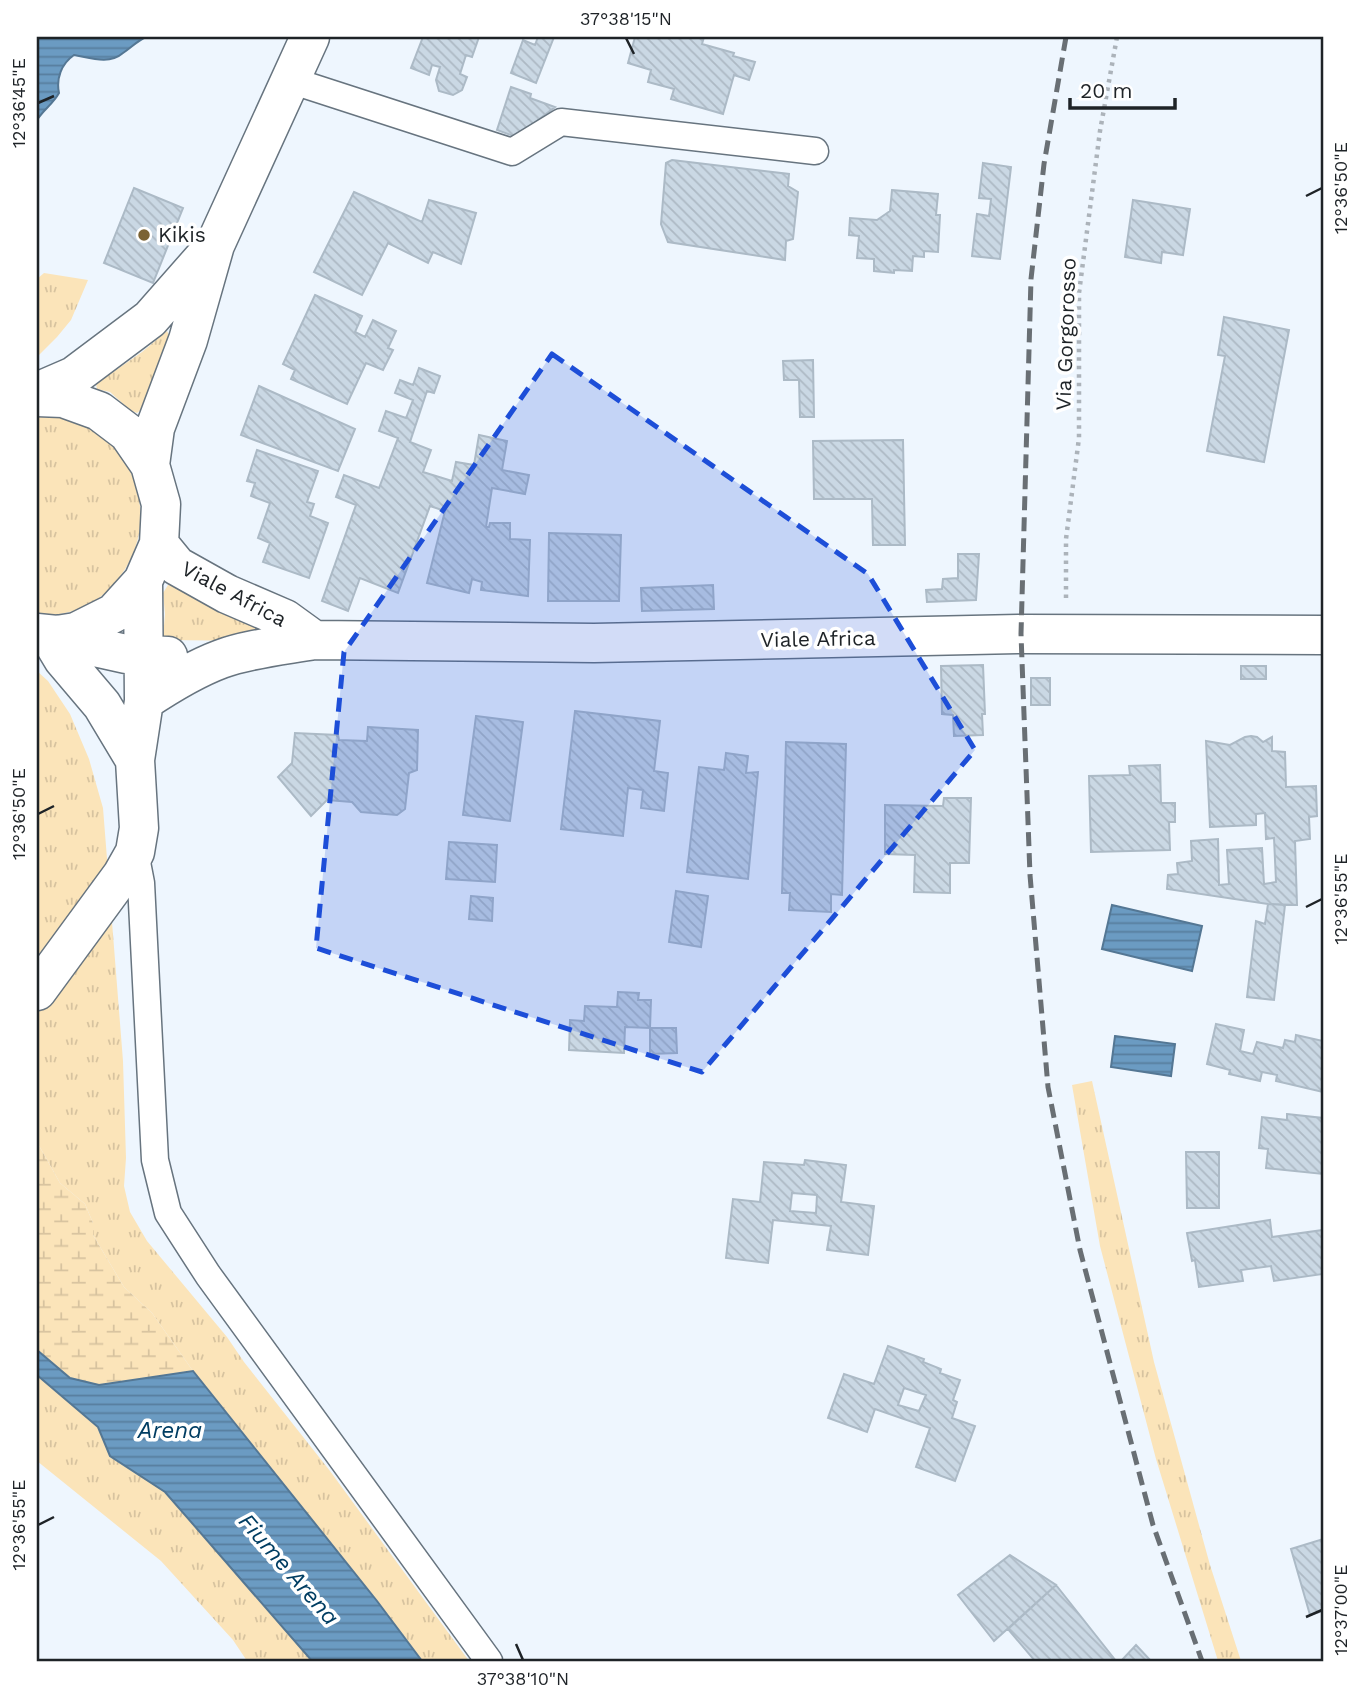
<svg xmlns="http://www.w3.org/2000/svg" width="1360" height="1698" viewBox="0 0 1360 1698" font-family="'Work Sans',sans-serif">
	<defs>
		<pattern id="grass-tufts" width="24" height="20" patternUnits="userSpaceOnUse" patternTransform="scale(1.75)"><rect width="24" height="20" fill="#fbe4b9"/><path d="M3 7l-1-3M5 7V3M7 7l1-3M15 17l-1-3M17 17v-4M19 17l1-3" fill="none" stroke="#d7c39f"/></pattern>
		<pattern id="wetland-marsh" width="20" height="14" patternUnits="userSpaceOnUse" patternTransform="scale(1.75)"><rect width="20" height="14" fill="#fbe4b9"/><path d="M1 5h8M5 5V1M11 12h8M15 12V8" fill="none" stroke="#d7c39f"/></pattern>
		<pattern id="water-rules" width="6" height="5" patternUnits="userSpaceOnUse" patternTransform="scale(1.75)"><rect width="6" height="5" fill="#6b9bc2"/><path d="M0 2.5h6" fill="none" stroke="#577e9e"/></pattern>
		<pattern id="building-back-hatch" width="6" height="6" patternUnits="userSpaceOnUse" patternTransform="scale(1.75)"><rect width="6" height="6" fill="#cad8e4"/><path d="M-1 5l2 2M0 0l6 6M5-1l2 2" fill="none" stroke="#adb9c4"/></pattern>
	</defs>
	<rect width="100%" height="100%" fill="#eef6fe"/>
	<path fill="url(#grass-tufts)" d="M44 273 88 280 71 320 57 337 37 357V279Z
		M167 331 170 337 148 391 142 409 137 413 130 410 110 392 97 389 96 384 142 352Z
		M46 414C65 418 85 422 101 435 144 470 154 530 121 575 112 587 101 598 89 605 73 613 55 615 37 617V415Z
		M168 585C177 585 185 593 193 598 213 611 243 615 260 631L250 641 168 640 163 637 165 614 163 593Z
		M37 671 48 681 70 714 89 759 103 808 123 1061 126 1158 124 1186 130 1212 147 1241 227 1337 244 1362 330 1471 469 1661H422L377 1601 193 1371 152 1313 124 1287 93 1235V1223L85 1204 60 1183 37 1142Z
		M1092 1081 1154 1362 1210 1565 1241 1661H1218L1156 1459 1100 1246 1072 1085Z
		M37 1375 98 1427 110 1457 165 1492 312 1661H247L233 1640 161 1561 37 1461Z"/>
	<path fill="url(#wetland-marsh)" d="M37 1142 60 1183 85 1204 93 1223V1235L124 1287 152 1313 193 1371 99 1385 70 1378 37 1350Z"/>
	<path fill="url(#water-rules)" stroke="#547794" stroke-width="2" d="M37 37H146C137 41 132 47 123 53 109 65 91 58 74 55 61 64 56 79 59 93 53 104 44 109 37 120Z
		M1112 905 1202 926 1192 971 1102 949Z
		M1115 1036 1175 1044 1171 1076 1111 1067Z
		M37 1350 70 1378 99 1385 193 1371 377 1601 422 1661H312L165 1492 110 1456 98 1427 37 1375Z"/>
	<path fill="url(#building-back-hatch)" stroke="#acbac6" stroke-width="2" fill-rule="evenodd" d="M423 37H479L472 57 466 55 460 74 467 77 462 90 453 95 439 91 436 80 440 67 432 65 429 75 411 68Z
		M538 37H554L536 83 511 73 523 40 535 45Z
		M635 37H704L702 44 734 53 733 56 755 62 749 80 734 75 723 114 671 99 674 89 648 82 651 70 628 63Z
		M511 87 531 94 530 98 555 107 516 137 497 130Z
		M672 160 789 174 788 186 798 192 793 239 786 241 785 260 668 242 661 224 666 163Z
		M983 163 1011 167 1000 259 972 256 977 214 989 216 991 199 979 198Z
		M134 188 183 208 153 283 104 263Z
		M892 190 938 194 936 215H940L938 252 924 251V257L913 256 912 271 894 270V273L874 271V259L857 258 859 236 849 235 850 218 877 220 890 211Z
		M354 192 422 222 429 200 476 213 461 264 433 252 428 263 388 243 362 295 314 272Z
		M1133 200 1190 209 1183 255 1162 252 1161 263 1125 257Z
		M315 295 362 316 355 332 365 337 373 320 396 331 388 348 393 350 383 370 366 363 347 404 291 379 295 370 283 364Z
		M1224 317 1289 330 1264 462 1207 451 1225 356 1218 355Z
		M813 360 814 417H800L799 380H784L783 361Z
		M419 368 440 376 434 393 427 391 410 442 431 450 423 472 452 481 456 462 474 465 479 435 507 441 502 470 529 475 525 494 492 488 486 527H489L490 523H510V539L530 540 528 596 481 590 482 582 472 579 469 593 427 583 445 511 430 506 398 593 360 578 348 611 322 601 356 505 336 497 344 475 379 488 398 438 379 431 386 411 406 418 413 400 395 393 400 380 413 385Z
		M259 386 355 429 338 471 241 435Z
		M903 440 905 545H873L872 499H814L813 441Z
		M257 450 318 471 307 502 314 504 310 516 328 523 309 578 263 562 270 543 258 538 270 503 251 496 255 483 247 481Z
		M549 533 621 535 619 601H548Z
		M958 554H979L976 600 927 602 926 590 942 589 943 579 958 578Z
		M713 585 714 609 642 611 641 588Z
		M983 665 985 714H982L983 735 954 736 953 715 942 714 941 666Z
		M1241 666H1266V679H1241Z
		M1031 678H1050V705H1031Z
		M575 711 660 721 654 771 668 773 664 811 641 808 643 790 628 788 623 836 561 829Z
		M476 716 523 722 510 821 463 815Z
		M368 727 418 730 417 770 409 773 405 809 397 815 361 812 352 802 327 800 311 816 278 777 292 763 295 733 338 735 339 740 367 741Z
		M1251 736 1257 737 1263 742 1272 737V751L1285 752 1286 787 1316 786 1317 816 1309 817 1310 839 1295 841 1297 905 1268 904 1167 889 1168 875 1178 874 1177 863 1192 861 1191 841 1218 839 1219 885 1229 884 1227 850 1262 848 1264 884 1276 882 1274 838 1266 839 1265 813 1256 814V825L1210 827 1206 741 1230 745 1245 737Z
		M786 742 846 744 842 895 831 894V912L789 910 790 893H782Z
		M726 753 748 756 746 773 758 772 748 879 687 872 699 767 724 770Z
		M1160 765 1161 803H1175V822H1169L1170 850 1091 852 1089 776 1130 775 1129 766Z
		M944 798H971L969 863H950V893L914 892 915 855 885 854V805L943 806Z
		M449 842 497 845 495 882 446 879Z
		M676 891 708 896 701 947 669 942Z
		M471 896 493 898 492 921 469 919Z
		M1268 904 1285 905 1274 1000 1247 997 1256 921 1265 924Z
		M618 992 639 993 638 1000H651L650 1028 625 1027 624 1053 569 1050 570 1020 584 1021 585 1006 617 1007Z
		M1216 1024 1244 1030 1240 1051 1253 1054 1257 1042 1283 1048 1285 1040 1295 1042 1296 1035 1323 1041V1092L1276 1081 1277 1075 1262 1072 1260 1081 1229 1074 1230 1070 1207 1064Z
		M650 1028H676L677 1053 650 1054Z
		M1287 1114 1323 1118V1174L1266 1168 1268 1149 1259 1148 1262 1117 1287 1120Z
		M1186 1152H1219V1208H1187Z
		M805 1160 846 1165 841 1202 874 1206 868 1255 827 1250 831 1226 773 1220 768 1263 726 1258 733 1199 760 1202 764 1162 804 1165ZM792 1193 817 1195 816 1213 790 1211Z
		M1270 1220 1272 1237 1323 1230V1274L1274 1281 1271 1266 1241 1270 1243 1281 1199 1287 1195 1260 1192 1261 1187 1233Z
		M888 1346 924 1359 923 1362 941 1369 940 1373 960 1380 953 1400 957 1402 952 1418 975 1426 955 1481 916 1467 930 1428 875 1409 867 1432 828 1418 844 1374 874 1384ZM904 1388 926 1395 919 1411 898 1405Z
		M1323 1539V1611L1310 1615 1291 1549Z
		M1010 1555 1056 1585 994 1641 958 1595Z
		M1056 1585 1116 1661H1035L1008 1629Z
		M1136 1645 1151 1661H1121Z"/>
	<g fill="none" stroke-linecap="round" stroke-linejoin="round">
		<defs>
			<path id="street" d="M290 80 512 152 561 122 815 151
				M135 852 141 883 155 1160 168 1213 208 1275 489 1661"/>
			<path id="secondary" d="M37 392 74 376 150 319 209 252
				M37 397 63 398 99 411 128 433 150 465 161 504 159 544 143 581 114 613 76 632 57 635 37 633
				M150 465 155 428 188 340 215 245 310 37
				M159 544 177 566 227 594 285 619 314 640
				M48 634 63 659 102 705 135 760
				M57 635 81 644 126 654 168 656
				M144 701C168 685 194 669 221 659 247 649 286 645 314 640L594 643 1021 634 1323 635
				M37 991 122 875 135 852 139 828 135 760 144 701 143 581"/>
		</defs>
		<use href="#street" stroke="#67747f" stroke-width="29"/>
		<use href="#secondary" stroke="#67747f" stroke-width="41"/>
		<path stroke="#acb3ba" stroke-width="4.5" stroke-dasharray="3.5 5" stroke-linecap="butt" d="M1066 598V539L1079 438V293L1100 131 1117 37"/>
		<use href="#street" stroke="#fff" stroke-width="26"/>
		<use href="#secondary" stroke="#fff" stroke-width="38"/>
		<path stroke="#696f74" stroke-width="5" stroke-dasharray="14 7" stroke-linecap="butt" d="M1066 37 1044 164 1031 279 1021 634 1030 875 1048 1087 1080 1250 1153 1525 1202 1661"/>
	</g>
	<path fill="#1d4ed8" fill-opacity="0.2" stroke="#1d4ed8" stroke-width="5" stroke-dasharray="14 9" stroke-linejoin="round" d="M552 354 868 574 975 750 702 1072 316 948 344 652Z"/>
	<path fill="none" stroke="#1e2327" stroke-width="2.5" d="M626 38 634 54M38 103 54 96M1306 196 1322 188M38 814 54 806M1306 907 1322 899M38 1525 54 1517M1306 1617 1322 1610M516 1644 523 1660"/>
	<circle fill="#7a6233" stroke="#fff" stroke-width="2.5" cx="144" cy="235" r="7"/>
	<g text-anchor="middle" stroke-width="7" stroke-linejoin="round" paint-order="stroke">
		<g font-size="21" fill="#1e2327" stroke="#fff" text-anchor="start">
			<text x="158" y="242">Kikis</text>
		</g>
		<g font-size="21" fill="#1e2327" stroke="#fff">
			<text transform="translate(1066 334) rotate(-88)" y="7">Via Gorgorosso</text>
			<text transform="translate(234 594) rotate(28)" y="7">Viale Africa</text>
			<text transform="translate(818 639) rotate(-1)" y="7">Viale Africa</text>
		</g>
		<g font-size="23" font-style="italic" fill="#003d62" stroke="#fff">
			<text x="170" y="1438">Arena</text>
			<text transform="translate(289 1569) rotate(49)" y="8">Fiume Arena</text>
		</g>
	</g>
	<rect width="1360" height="1698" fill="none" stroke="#ffffff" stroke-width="77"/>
	<path d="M1070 98v10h105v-10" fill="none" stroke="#1e2327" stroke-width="3.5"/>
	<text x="1080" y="98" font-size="21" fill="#1e2327" stroke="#ffffff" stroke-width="5" paint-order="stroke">20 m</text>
	<rect x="38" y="38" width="1284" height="1622" fill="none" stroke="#1e2327" stroke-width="2.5"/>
	<g font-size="18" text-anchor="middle" fill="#1e2327">
		<text x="626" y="25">37°38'15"N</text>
		<text transform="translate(19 103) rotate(-90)" y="6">12°36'45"E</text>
		<text transform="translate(1341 188) rotate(-90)" y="6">12°36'50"E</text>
		<text transform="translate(19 814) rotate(-90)" y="6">12°36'50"E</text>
		<text transform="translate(1341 899) rotate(-90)" y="6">12°36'55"E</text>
		<text transform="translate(19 1525) rotate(-90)" y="6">12°36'55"E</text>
		<text transform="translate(1341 1610) rotate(-90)" y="6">12°37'00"E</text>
		<text x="523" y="1685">37°38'10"N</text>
	</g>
</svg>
